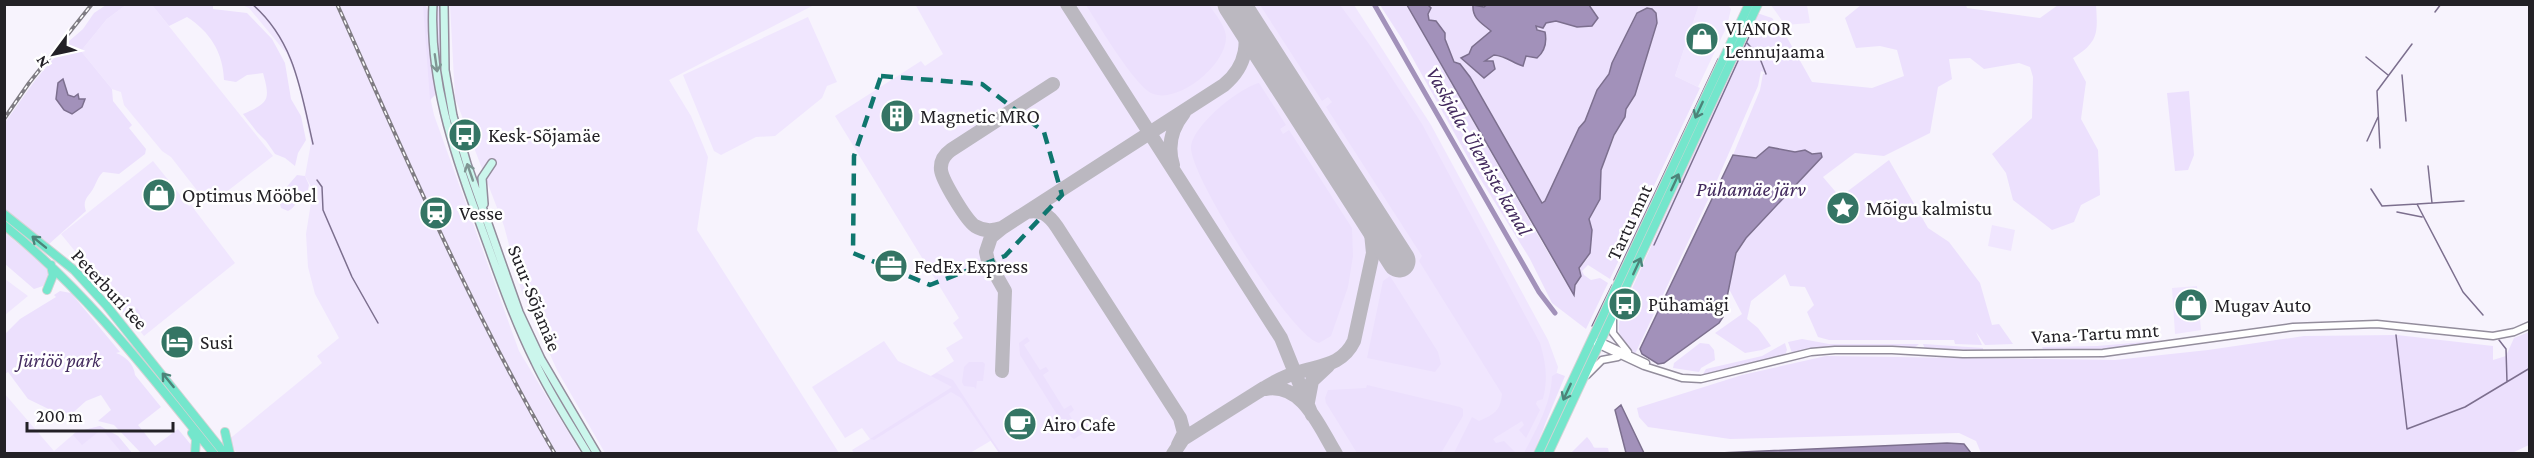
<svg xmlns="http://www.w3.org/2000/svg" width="2534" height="458" viewBox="0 0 2534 458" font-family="'Crimson Pro',serif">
	<rect width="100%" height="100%" fill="#f7f3fd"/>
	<path fill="#f0e6fe" d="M915 4 1354 5 1431 125 1548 340 1558 367 1543 431 1533 454H1001L992 440 970 453H854L852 450 870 439 862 428 845 438 812 387 884 341 898 361 931 376 954 361 946 348 963 338 953 323 959 318 835 116 921 61 925 66 943 54Z
		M126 5H152L273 156 212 203 206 202 171 157 162 151 124 105 121 92 112 89 81 51 107 19Z
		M242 5H424L431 101 434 115 519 351 581 453 238 454 227 441 322 363 317 356 339 338 315 294 308 267 306 234 313 190 305 176 311 143 298 82 287 54 249 8Z
		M450 5H814L669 80 691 116 708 157 697 230 839 453H605L557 370 521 290 504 226 455 98Z
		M1699 5H1728L1731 9 1727 26 1698 87 1675 76Z
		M1771 5H1807L1810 23 1785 25Z
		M808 17 837 82 827 86 822 98 775 136 756 137 721 155 714 151 683 75Z
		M153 161 189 206 191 205 235 263 144 336 61 234Z
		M1992 225 2015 230 2011 251 1988 246Z
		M5 279 28 296 5 315Z
		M2197 286 2201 330 2175 334 2172 288Z
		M4 393 54 451 76 432 100 426 118 436 132 453H5Z"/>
	<path fill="#ece0fd" d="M106 5H126L107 19 81 51 112 89 113 101 132 125 129 128 146 149 145 154 119 174 103 172C97 178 97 182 93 189 88 197 82 200 86 211L49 244 5 209 4 124 36 79 68 42 83 29 94 13Z
		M152 5H213V9L247 13 272 39 285 63 291 99 301 116 306 140 298 153 295 166 285 158 275 154 266 141 257 132 243 114C268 103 271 101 263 73L247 75 236 82 224 80C223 52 210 32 187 17L169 26Z
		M423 5H426L430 16 436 90 435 95 430 100Z
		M439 5 441 7 445 92 437 49 436 7Z
		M1086 5H1209C1215 14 1225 25 1226 36 1228 64 1177 106 1151 93 1133 83 1098 24 1086 5Z
		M1260 5H1340L1372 48 1422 124 1540 343C1546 363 1548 379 1543 399L1537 401 1536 404 1540 410 1526 438 1519 430 1524 425 1522 421 1493 439 1496 443 1504 441 1516 453H1454L1472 417 1479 421C1495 414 1500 411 1502 394L1419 261 1422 256 1326 107 1332 102 1328 97 1322 101Z
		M1380 5H1407L1536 232 1565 281 1575 291V285L1581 276 1578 270 1588 258 1591 246 1589 219 1600 199 1601 170 1615 135 1625 116 1626 109 1635 95 1657 23 1647 8 1637 13 1612 63 1609 74 1597 90 1585 121 1579 128 1545 201 1542 203 1470 77 1463 67 1454 62 1445 39V33L1429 21 1428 14 1431 8 1428 5H1473C1472 18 1480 24 1491 30L1490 33C1482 37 1479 44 1472 48L1469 54 1461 58 1470 63 1475 71 1492 61H1485L1494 55 1515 61 1526 56 1537 58 1544 32 1537 30 1536 26 1543 28 1546 23 1556 21 1577 27 1592 25 1589 5H1699L1675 76 1700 88 1610 279 1588 265 1582 271 1584 275 1591 280 1600 278 1608 283 1586 329 1552 303 1530 259 1476 172 1402 39Z
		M1861 5H1966L1967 8 2040 18 2058 5H2096C2098 34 2098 42 2073 58L2086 82 2081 119 2098 150 2100 195 2081 205 2074 222 2052 230 2013 200 2006 173 1992 154 2032 118 2033 77 2030 67 2019 63 1984 69 1970 58 1949 59 1952 79 1938 87 1930 133 1884 156 1855 153 1823 177 1840 197 1889 160 1928 228 1949 242 1980 283 1992 325 1999 324 2013 344 1985 345 1976 332 1982 345 1955 344 1954 340H1829L1818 337 1807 312 1814 305 1805 287 1790 286 1785 274 1751 301 1747 319 1758 328 1771 346 1762 350 1745 353 1715 333 1742 314 1728 287 1736 254 1746 238 1822 157 1817 153 1810 154 1805 150 1795 152 1769 147 1756 158 1733 155 1760 90 1763 74 1766 73 1761 71 1758 86 1715 185 1635 354 1619 340 1621 338C1614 323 1625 308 1632 294L1630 293 1757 13 1772 18 1785 34 1812 82 1872 88 1904 76 1897 50 1880 46 1856 48 1845 18Z
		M1726 42 1616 281 1613 280Z
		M1259 83 1286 125 1280 129 1283 134 1289 130 1352 228 1353 256 1348 287 1331 336 1319 343C1292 338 1189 175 1191 147 1193 125 1239 88 1259 83Z
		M2189 91 2194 155 2188 170 2175 171 2167 93Z
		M297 175 305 176 309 185 307 193C297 197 297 207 288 211L281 208 278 197Z
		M4 232 49 269 50 274 43 286 34 289 5 264Z
		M1390 276 1438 352 1441 364 1435 372 1367 358 1383 281Z
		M60 291 71 293 120 352 116 353C125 356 134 364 135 375L161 407 138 425 155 446 178 429 192 446 190 454 141 453 114 425 98 421 111 410 101 395 86 401 67 418 28 399 8 372 5 374V334L20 319 56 297 54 295Z
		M117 305H128L138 309 143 319 139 332Z
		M2529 332V445L2512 453H1981L1976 441 1959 433 1730 439 1648 427 1639 417 1637 408 1742 375 1826 356 2115 360 2208 350 2304 336 2397 335 2493 346V360L2506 356 2514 338Z
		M1027 337 1030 341 1024 345 1040 370 1046 367 1049 371 1043 375 1064 409 1071 405 1074 410 1069 414 1080 432 1087 431 1074 439 1071 437 1020 355 1019 343Z
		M1802 339 1829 344H1919L1914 348H1825L1792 353 1788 342Z
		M2156 341V343C2119 349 2082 351 2044 351L2042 347 2097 346Z
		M1700 343 1709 344 1714 350 1715 360 1701 368 1699 372 1673 368 1674 363Z
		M1785 343 1787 350 1785 355 1702 376 1706 369 1762 356Z
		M1923 344 1983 348V350L1980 352 1925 349Z
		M969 362H983L985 364 983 381H977L976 389 974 387 964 386 962 382 964 367Z
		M937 373 953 380 1001 453H999L961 398 951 392 874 440 870 439 952 387 931 376Z
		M1557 373 1565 376 1533 453H1524C1537 428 1551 404 1552 376Z
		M1367 385 1460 407 1463 409V416L1441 453H1357L1326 403 1325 398 1328 390 1366 388Z
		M100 426 118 436 132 453H122L102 429 82 445 73 435 76 432Z
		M1587 437C1599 451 1587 447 1608 448L1609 453H1571Z"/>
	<path fill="#a291ba" stroke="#7c6f8e" stroke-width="1.5" d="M1488 4 1589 5 1598 18 1592 26 1577 27 1556 21 1546 23 1543 28 1536 26 1537 30 1545 32C1547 42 1545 51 1537 58L1526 56 1523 66C1513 63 1506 56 1494 55L1485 61H1493L1495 69 1484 78 1461 58 1469 54 1472 47 1491 31C1482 23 1472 19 1473 5L1484 7Z
		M1407 5H1428L1431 8 1428 14 1429 20 1436 21 1445 33V39L1454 62 1460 64 1470 77 1542 203 1545 201 1579 128 1585 121 1597 90 1609 74 1612 63 1637 13 1647 8 1652 9 1656 13 1657 23 1635 95 1626 109 1625 117 1614 135 1601 170 1600 199 1589 219 1592 230 1590 253 1579 268 1581 276 1575 285 1574 295Z
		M63 79 68 95 74 97 78 94 79 99H85L82 107 72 114 64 110 56 99 58 83Z
		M1769 147 1795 152 1805 150 1812 154 1821 153 1822 157 1746 238 1736 253 1723 317 1719 323 1664 363 1658 364 1642 354 1640 349 1733 155 1756 158Z
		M1621 405 1644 453H1626L1615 410Z
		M1947 443 1964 444 1971 453H1719Z"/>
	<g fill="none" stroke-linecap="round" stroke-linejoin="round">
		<path stroke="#7c6f8e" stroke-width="1.5" d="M252 4C295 41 301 92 313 144
			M2435 12 2441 4
			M1747 43 1759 56 1766 74
			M2366 57 2388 75
			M2402 75 2406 121
			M2367 141 2378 117
			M2380 148 2377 91 2412 44
			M2428 166 2432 203
			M317 180 322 187 323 210 352 277 378 323
			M2371 189 2382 206 2417 204 2463 292 2483 315
			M2417 204 2464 201
			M2397 212 2422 217
			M1654 245 1753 28
			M1614 280 1718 59
			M1592 326 1612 285
			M2396 335 2407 429 2465 407 2530 368
			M2499 340 2506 349 2507 382"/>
		<path stroke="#a291ba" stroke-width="5" d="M1374 4 1539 292 1555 313"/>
		<path stroke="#bbb8c0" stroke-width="14" d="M1067 4 1281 338 1312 415
			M1053 84 951 150C944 155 940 161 941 170 942 180 966 220 975 226 983 231 993 231 1002 228L1224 85C1247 66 1251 40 1239 13
			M1173 165C1167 146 1172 128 1184 113
			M1027 212C1041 209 1049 215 1057 227L1180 418 1184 433 1178 445
			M1002 371 1005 291 988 261 986 252 991 237 1002 228
			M1265 389C1303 382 1319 427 1336 454
			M1258 392C1270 384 1282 377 1296 373 1320 365 1342 366 1354 341L1373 253 1370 223 1364 205
			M1308 402 1312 381 1328 366
			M1173 454 1183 439 1264 388"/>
		<path stroke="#bbb8c0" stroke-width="33" d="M1234 4 1399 261"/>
		<defs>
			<path id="tertiary" d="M1613 317V333L1628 352
				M1599 341 1646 363
				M1597 344 1644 366 1682 378 1701 379 1811 352 1835 350H1892L1963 354 2103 353 2293 327 2377 324 2493 336 2514 332 2530 325
				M1587 375 1602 360 1618 357"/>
			<path id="secondary" d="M433 4C429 77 453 151 478 218 496 267 512 316 535 362 550 394 570 424 588 454
				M444 4 445 70 453 116 467 164 519 312 541 359 597 454
				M484 204 482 178 492 163"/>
			<path id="trunk" d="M4 214 74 270 106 305 225 454
				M4 225C87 292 147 371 214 454
				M47 290 53 275 51 265
				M225 432 230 454
				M192 433 196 439 195 454
				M1538 454 1749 4
				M1548 454 1758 4"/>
		</defs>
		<use href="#tertiary" stroke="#938d9c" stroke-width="9"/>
		<use href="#secondary" stroke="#938d9c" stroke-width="10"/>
		<use href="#trunk" stroke="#d3d3d4" stroke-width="10"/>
		<use href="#tertiary" stroke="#fff" stroke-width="6"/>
		<use href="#secondary" stroke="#cbf6ec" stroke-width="7"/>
		<use href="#trunk" stroke="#74e6cc" stroke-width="8"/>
		<defs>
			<path id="rail" d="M337 4C405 156 471 310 555 454
				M4 119 29 83 92 4"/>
		</defs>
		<use href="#rail" stroke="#7f7c83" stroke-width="4"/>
		<use href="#rail" stroke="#fff" stroke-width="1.5" stroke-dasharray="4.5" stroke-linecap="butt"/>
	</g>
	<defs><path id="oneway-shaft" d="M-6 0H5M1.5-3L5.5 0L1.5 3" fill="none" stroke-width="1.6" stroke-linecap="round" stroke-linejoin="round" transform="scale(1.5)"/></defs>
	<g stroke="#7f9693">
		<use href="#oneway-shaft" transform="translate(436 63) rotate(82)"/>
		<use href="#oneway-shaft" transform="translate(470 172) rotate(-109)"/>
	</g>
	<g stroke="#4c8479">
		<use href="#oneway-shaft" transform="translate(1699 110) rotate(115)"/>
		<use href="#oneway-shaft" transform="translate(1675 182) rotate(-65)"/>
		<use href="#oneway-shaft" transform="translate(39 242) rotate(-141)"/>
		<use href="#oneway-shaft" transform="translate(1637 266) rotate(-65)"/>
		<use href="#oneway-shaft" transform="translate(168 380) rotate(-129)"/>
		<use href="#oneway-shaft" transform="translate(1567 392) rotate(115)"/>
	</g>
	<path fill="none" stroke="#0f766e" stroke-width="4.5" stroke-dasharray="12 8" stroke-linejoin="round" d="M881 76 982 84 1044 132 1062 195 1005 256 930 285 853 253 854 156Z"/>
	<defs>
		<symbol id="shop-disc" viewBox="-11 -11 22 22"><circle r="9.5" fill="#347564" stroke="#fff"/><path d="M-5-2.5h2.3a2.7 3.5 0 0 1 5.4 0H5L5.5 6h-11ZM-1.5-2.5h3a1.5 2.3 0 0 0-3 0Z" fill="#fff"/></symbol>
		<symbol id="building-disc" viewBox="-11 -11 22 22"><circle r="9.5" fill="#347564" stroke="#fff"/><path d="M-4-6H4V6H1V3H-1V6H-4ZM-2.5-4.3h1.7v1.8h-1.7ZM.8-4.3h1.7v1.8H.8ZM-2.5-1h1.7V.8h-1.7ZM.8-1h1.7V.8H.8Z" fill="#fff"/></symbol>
		<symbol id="bus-disc" viewBox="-11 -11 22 22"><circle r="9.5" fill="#347564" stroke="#fff"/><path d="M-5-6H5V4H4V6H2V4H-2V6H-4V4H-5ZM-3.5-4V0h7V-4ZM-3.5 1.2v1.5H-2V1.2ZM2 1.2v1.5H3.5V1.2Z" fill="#fff"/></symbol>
		<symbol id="sight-disc" viewBox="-11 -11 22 22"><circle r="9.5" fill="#347564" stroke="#fff"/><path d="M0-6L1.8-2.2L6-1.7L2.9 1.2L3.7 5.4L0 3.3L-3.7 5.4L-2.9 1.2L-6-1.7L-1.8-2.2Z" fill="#fff"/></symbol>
		<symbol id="station-disc" viewBox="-11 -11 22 22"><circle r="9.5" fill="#347564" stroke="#fff"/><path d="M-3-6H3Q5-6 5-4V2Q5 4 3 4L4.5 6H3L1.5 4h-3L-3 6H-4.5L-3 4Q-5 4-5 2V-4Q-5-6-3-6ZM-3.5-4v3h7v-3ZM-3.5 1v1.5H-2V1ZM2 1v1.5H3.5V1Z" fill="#fff"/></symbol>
		<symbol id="office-disc" viewBox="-11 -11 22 22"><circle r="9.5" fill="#347564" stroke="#fff"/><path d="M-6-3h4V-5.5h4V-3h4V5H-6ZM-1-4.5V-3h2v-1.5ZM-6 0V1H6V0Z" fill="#fff"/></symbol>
		<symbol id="hotel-disc" viewBox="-11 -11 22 22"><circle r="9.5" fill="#347564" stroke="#fff"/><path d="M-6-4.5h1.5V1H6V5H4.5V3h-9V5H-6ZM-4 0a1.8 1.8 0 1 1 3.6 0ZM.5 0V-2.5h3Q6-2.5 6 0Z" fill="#fff"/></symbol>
		<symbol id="cafe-disc" viewBox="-11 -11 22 22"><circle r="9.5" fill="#347564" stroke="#fff"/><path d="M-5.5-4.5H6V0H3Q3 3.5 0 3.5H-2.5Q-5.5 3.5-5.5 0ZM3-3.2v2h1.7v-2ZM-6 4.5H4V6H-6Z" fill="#fff"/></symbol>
	</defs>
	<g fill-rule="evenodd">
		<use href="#shop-disc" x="1683" y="20" width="38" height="38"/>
		<use href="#building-disc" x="878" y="97" width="38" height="38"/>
		<use href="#bus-disc" x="446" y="116" width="38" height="38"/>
		<use href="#shop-disc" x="140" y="176" width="38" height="38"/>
		<use href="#sight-disc" x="1824" y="189" width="38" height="38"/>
		<use href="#station-disc" x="417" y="194" width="38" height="38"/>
		<use href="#office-disc" x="872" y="247" width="38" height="38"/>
		<use href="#bus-disc" x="1606" y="285" width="38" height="38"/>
		<use href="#shop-disc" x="2172" y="286" width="38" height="38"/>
		<use href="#hotel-disc" x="158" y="323" width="38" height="38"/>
		<use href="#cafe-disc" x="1001" y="405" width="38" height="38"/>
	</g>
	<g text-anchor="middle" stroke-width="5" stroke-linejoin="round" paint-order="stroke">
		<g font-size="20" fill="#232126" stroke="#fff" text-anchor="start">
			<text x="1725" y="35">VIANOR<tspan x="1725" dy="23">Lennujaama</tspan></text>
			<text x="920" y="123">Magnetic MRO</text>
			<text x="488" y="142">Kesk-Sõjamäe</text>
			<text x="182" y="202">Optimus Mööbel</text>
			<text x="1866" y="215">Mõigu kalmistu</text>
			<text x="459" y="220">Vesse</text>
			<text x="914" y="273">FedEx Express</text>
			<text x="1648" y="311">Pühamägi</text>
			<text x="2214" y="312">Mugav Auto</text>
			<text x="200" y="349">Susi</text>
			<text x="1043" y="431">Airo Cafe</text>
		</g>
		<g font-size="20" fill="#232126" stroke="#fff">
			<text transform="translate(1629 222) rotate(-65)" y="7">Tartu mnt</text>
			<text transform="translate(110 289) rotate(47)" y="7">Peterburi tee</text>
			<text transform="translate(535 298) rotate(68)" y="7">Suur-Sõjamäe</text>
			<text transform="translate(2095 333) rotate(-3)" y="7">Vana-Tartu mnt</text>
		</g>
		<g font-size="20" font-style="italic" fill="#432b5f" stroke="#fff">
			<text x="59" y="367">Jüriöö park</text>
		</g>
		<g font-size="21" font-style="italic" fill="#42295d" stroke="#fff">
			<text transform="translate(1479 151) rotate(60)" y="7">Vaskjala-Ülemiste kanal</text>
			<text x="1751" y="196">Pühamäe järv</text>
		</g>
	</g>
	<rect width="2534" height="458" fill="none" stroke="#232126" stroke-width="12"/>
	<g transform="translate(54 54) rotate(237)" stroke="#ffffff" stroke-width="4.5" paint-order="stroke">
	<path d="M0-4.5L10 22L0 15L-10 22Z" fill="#232126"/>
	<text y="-9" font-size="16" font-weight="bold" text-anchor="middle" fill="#232126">N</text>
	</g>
	<path d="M27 422v9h146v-9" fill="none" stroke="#232126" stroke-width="3"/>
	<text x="36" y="422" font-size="18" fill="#232126" stroke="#ffffff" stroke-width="4.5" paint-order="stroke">200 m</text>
</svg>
